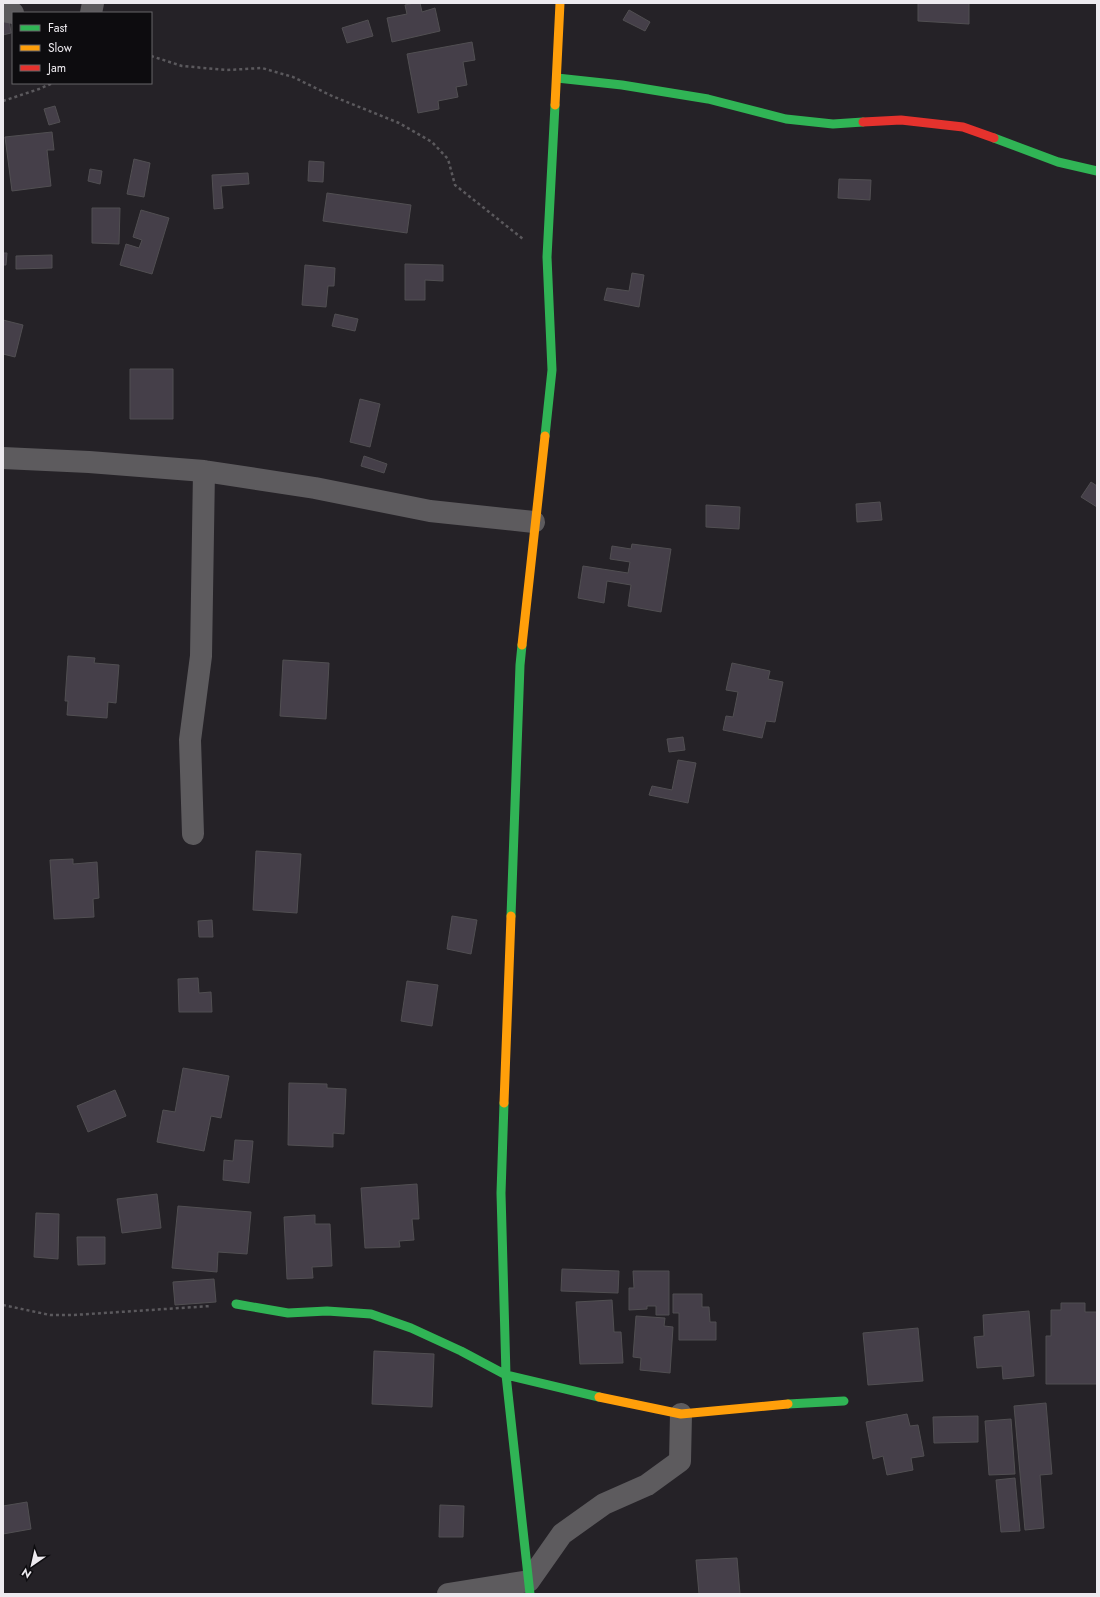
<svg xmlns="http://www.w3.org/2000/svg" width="1100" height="1597" viewBox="0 0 1100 1597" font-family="Jost,sans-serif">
	<rect width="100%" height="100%" fill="#252227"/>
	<path fill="#453f49" stroke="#514f52" d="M414 3H420L422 12 435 8 440 31 392 42 387 18 407 14 405 5Z
		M918 3H969V24L918 21Z
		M629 10 650 22 645 31 623 20Z
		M9 19 11 33 3 35V20Z
		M368 20 373 36 347 43 342 28Z
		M472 42 475 60 463 62 467 85 456 87 458 97 438 101 439 109 418 113 407 54Z
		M55 106 60 122 49 125 44 109Z
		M52 132 54 150H47L51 186 12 191 5 137Z
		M134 159 150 163 144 197 127 194Z
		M309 161 324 162 323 182 308 181Z
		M90 169 102 171 100 184 88 181Z
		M248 173 249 184 221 186 223 208 214 209 212 175Z
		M839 179 871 180 870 200 838 198Z
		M327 193 411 205 407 233 323 221Z
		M92 208H120L119 244 92 243Z
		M141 210 169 218 152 274 120 265 126 244 139 248 142 240 133 237Z
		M3 253H7L6 265H3Z
		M52 255V268L16 269V256Z
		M405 264 443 265V281L425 280V300H405Z
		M305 265 335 268 334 286H328L326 307 302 305Z
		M632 273 644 275 639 307 604 300 607 288 629 291Z
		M335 314 358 319 355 331 332 326Z
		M3 320 23 325 15 357 3 354Z
		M130 369H173V419H130Z
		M360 399 380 404 370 447 350 442Z
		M364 456 387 464 384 473 361 466Z
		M1091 482 1097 486V507L1081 497Z
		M880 502 882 520 857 522 856 504Z
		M706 505 740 507 739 529 706 527Z
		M632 544 671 549 661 612 628 606 631 585 607 581 604 603 578 598 583 566 628 573 630 562 610 559 612 546 631 549Z
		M68 656 95 658 94 663 119 665 116 703 108 702 107 718 67 715 68 701H65Z
		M283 660 329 663 326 719 280 716Z
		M732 663 770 671 768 679 783 682 775 722 766 721 762 738 723 730 726 716 733 717 738 692 726 690Z
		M683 737 685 750 669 752 667 739Z
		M678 760 696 763 688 803 649 795 652 786 672 790Z
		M256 851 301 854 297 913 253 910Z
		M73 859V864L97 862 99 898 93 899 94 917 54 919 50 860Z
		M452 916 477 920 471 954 447 949Z
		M212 920 213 937H199L198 921Z
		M198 978 199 993 211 992 212 1012H179L178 979Z
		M407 981 438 985 432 1026 401 1021Z
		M183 1068 229 1076 221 1118 211 1116 204 1151 157 1142 163 1110 175 1112Z
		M289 1083 327 1084V1088L346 1089 344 1134 333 1133V1147L288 1145Z
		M115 1090 126 1116 88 1132 77 1106Z
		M235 1140 253 1141 249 1183 223 1180 224 1160 233 1161Z
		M417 1184 419 1219H412L414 1240 399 1241 400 1247 365 1248 361 1188Z
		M157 1194 161 1228 122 1233 117 1199Z
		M178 1206 251 1212 247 1254 218 1252 217 1272 172 1268Z
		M36 1213 59 1214 58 1259 34 1257Z
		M315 1215V1224H330L332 1266 312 1267 313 1278 287 1279 284 1217Z
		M77 1237H105V1264L78 1265Z
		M562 1269 619 1271 618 1293 561 1291Z
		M633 1271H669V1315H656V1306H647V1309L629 1310V1288H634Z
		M214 1279 216 1302 175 1305 173 1282Z
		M673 1294H702V1307H709L710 1322H716V1340H679V1313H673Z
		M612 1300 614 1332H621L623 1363 580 1364 576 1302Z
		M1061 1303H1085V1312H1097V1384H1046V1336H1051V1310H1061Z
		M1029 1311 1034 1376 1003 1379 1002 1366 977 1368 974 1337 984 1336 983 1315Z
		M636 1316 665 1318 664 1326 673 1327 670 1373 640 1370 641 1358 633 1357Z
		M918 1328 923 1381 868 1385 863 1333Z
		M374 1351 434 1354 432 1407 372 1404Z
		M1046 1403 1052 1474 1040 1475 1044 1528 1025 1530 1014 1406Z
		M907 1414 910 1426 918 1425 924 1456 911 1458 913 1470 887 1475 883 1456 873 1459 866 1422Z
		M978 1416V1442L934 1443 933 1417Z
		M1011 1419 1015 1474 989 1475 985 1421Z
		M1015 1478 1020 1531 1001 1532 996 1480Z
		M27 1502 31 1529 3 1534V1506Z
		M440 1505 464 1506 463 1537H439Z
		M737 1558 740 1594H699L696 1560Z"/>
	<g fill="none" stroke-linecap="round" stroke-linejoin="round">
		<path stroke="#5b595d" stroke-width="2.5" stroke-dasharray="3 3" stroke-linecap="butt" d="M151 56 182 66 227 70 262 68 293 77 332 96 399 123 432 142 448 159 455 185 523 239
			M3 101 39 89 53 83
			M3 1305 50 1315H74L211 1306"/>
		<path stroke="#5d5b5e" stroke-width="22" d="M3 11 13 13
			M91 13 93 3
			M3 458 89 462 204 471 315 488 430 511 534 522
			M193 834 190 740 201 656 204 471
			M448 1594 529 1581 562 1534 604 1504 647 1485 680 1461 681 1414"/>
		<path stroke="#30b455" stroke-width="9" d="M557 78 622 85 708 99 786 119 833 124 863 122
			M994 138 1058 162 1097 171
			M545 436 552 370 547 257 555 105
			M511 916 520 665 522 645
			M504 1103 501 1193 506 1375 530 1594
			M236 1304 288 1313 327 1311 371 1314 411 1328 461 1351 506 1375 599 1397
			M788 1404 844 1401"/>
		<path stroke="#ff9f0a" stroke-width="9" d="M555 105 560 3
			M522 645 545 436
			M504 1103 511 916
			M599 1397 681 1414 788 1404"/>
		<path stroke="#e5322d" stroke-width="9" d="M863 122 901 120 963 127 994 138"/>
	</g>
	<rect width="1100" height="1597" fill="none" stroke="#edeaef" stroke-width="8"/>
	<rect x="12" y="12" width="140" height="72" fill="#0d0c0f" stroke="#676569"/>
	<rect x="20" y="25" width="20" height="6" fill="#30b455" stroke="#676569"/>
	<text x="48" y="32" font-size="12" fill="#edeaef">Fast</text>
	<rect x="20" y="45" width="20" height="6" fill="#ff9f0a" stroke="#676569"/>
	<text x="48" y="52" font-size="12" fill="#edeaef">Slow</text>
	<rect x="20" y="65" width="20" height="6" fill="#e5322d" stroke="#676569"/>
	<text x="48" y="72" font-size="12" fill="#edeaef">Jam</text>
	<g transform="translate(32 1565) rotate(214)" stroke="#0d0c0f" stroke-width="3" paint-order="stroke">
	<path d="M0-3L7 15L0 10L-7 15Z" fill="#edeaef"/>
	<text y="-6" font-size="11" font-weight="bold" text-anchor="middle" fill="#edeaef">N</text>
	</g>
</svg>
